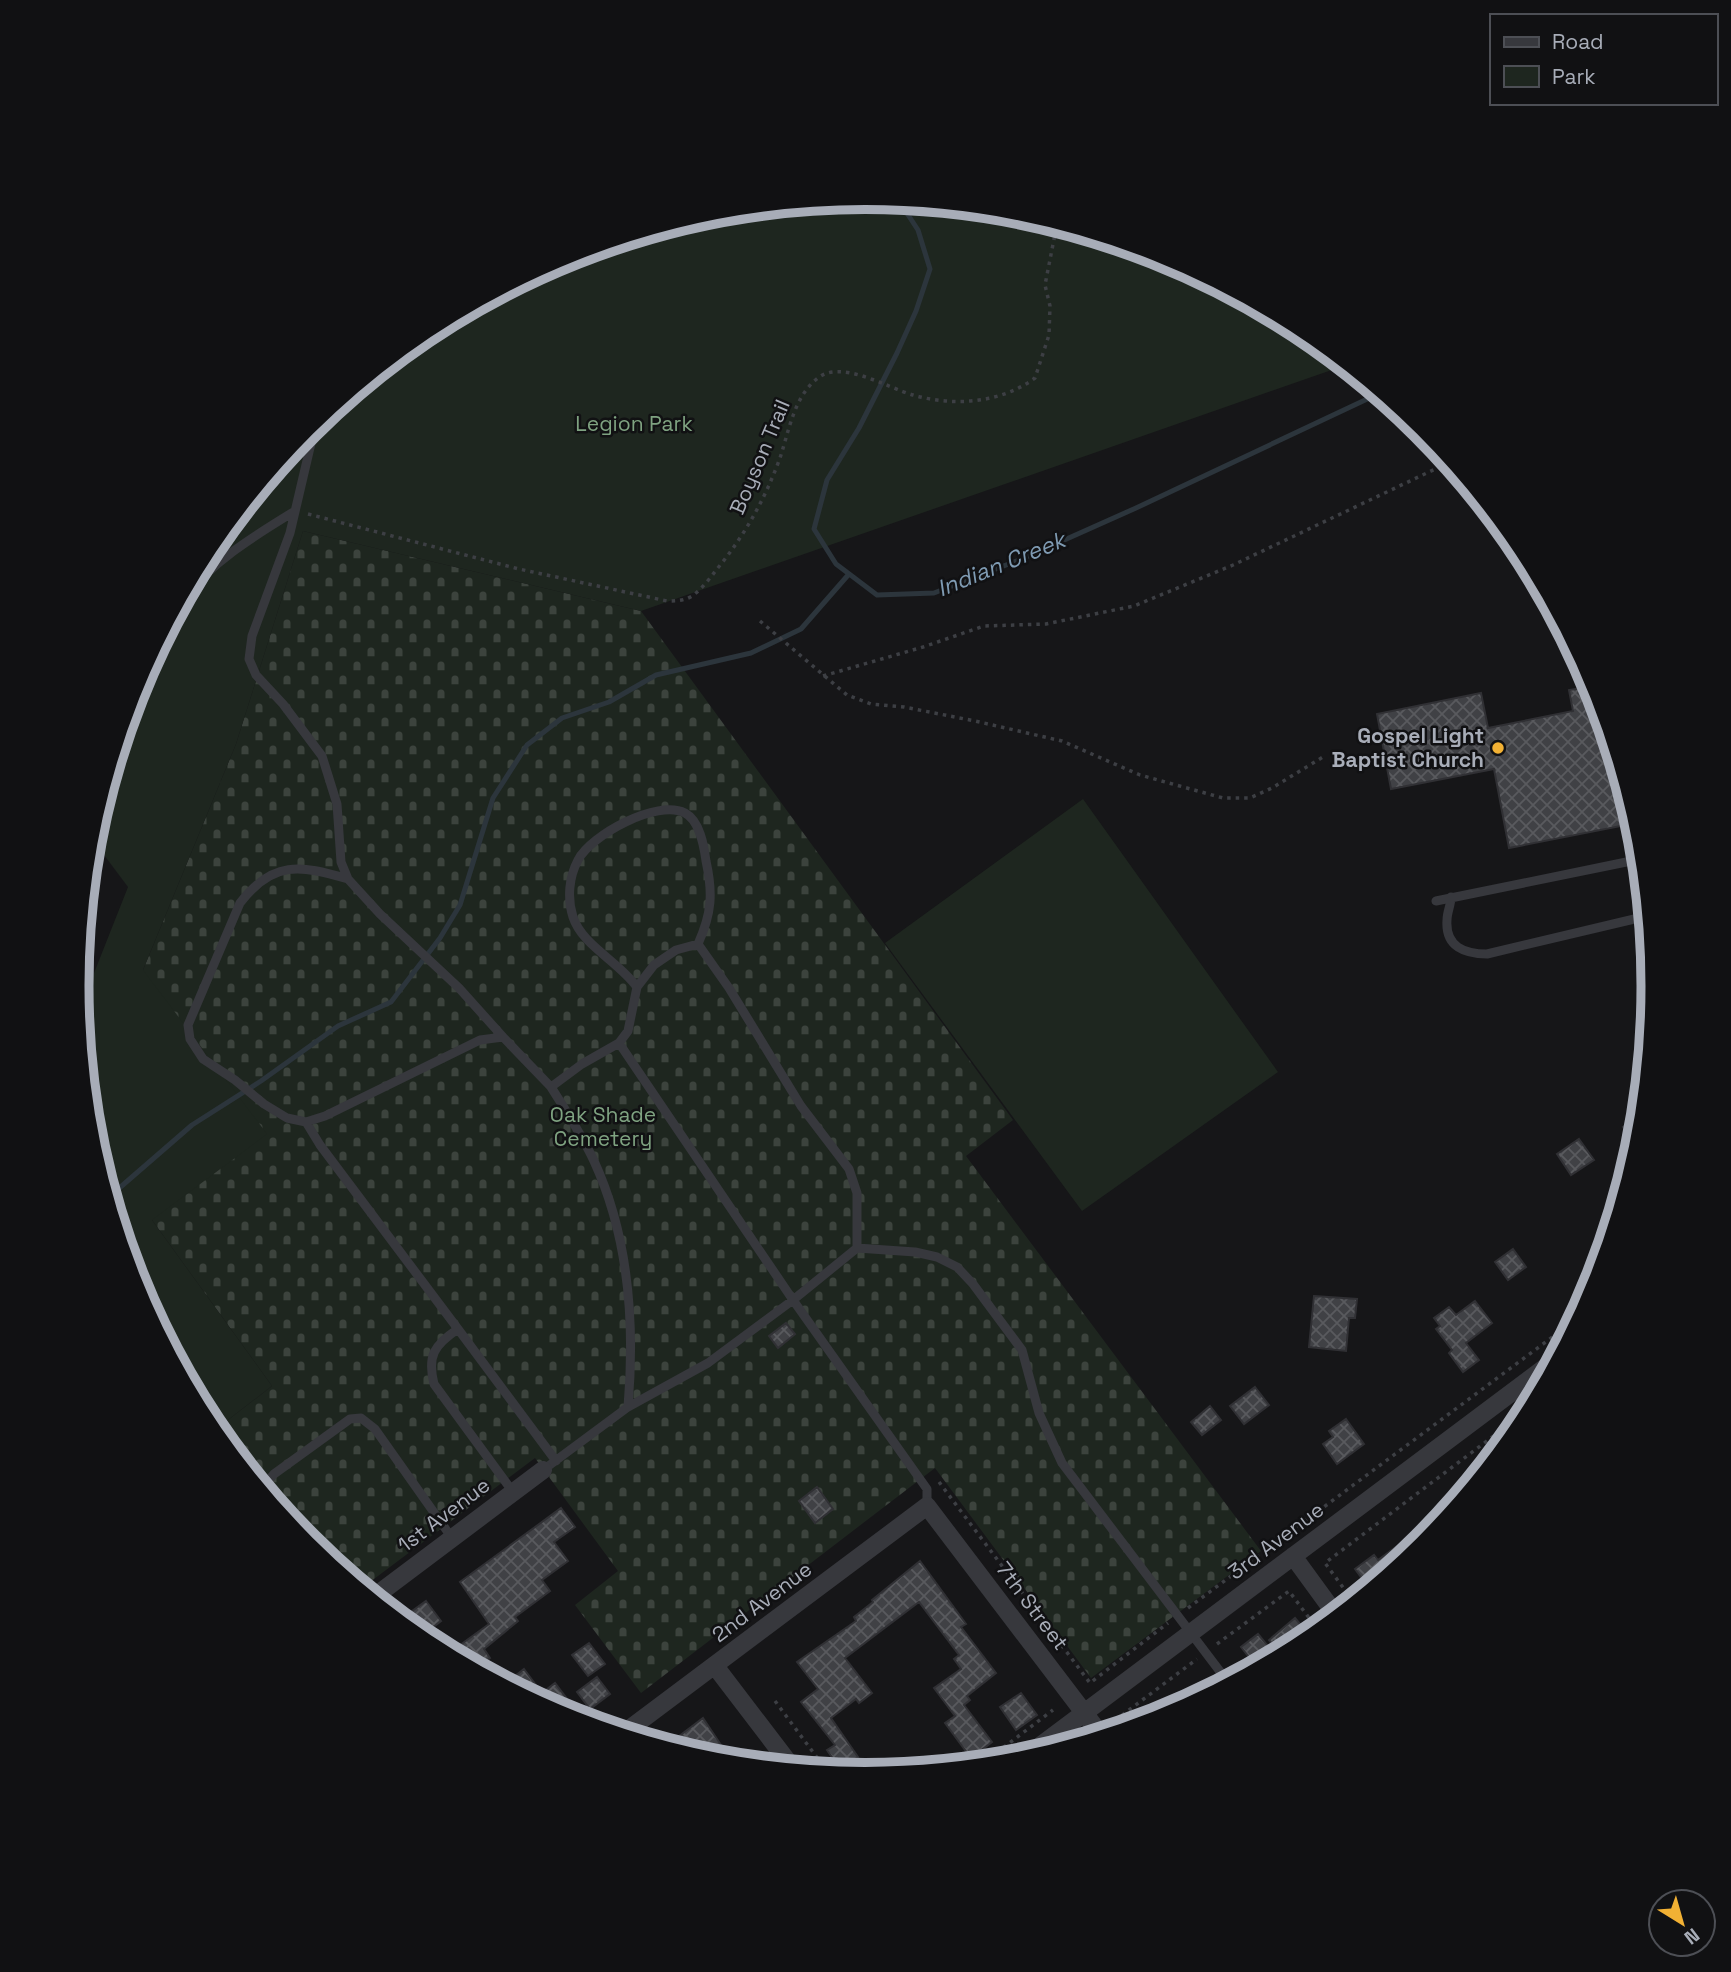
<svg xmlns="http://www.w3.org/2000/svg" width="1731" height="1972" viewBox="0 0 1731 1972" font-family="'Space Grotesk',sans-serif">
	<defs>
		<pattern id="cemetery-stones" width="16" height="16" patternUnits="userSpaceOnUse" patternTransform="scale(1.75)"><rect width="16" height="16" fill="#1e261f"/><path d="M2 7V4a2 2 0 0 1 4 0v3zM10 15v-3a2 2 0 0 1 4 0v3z" fill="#3c433d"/></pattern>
		<pattern id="building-cross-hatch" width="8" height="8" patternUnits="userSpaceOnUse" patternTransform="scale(1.75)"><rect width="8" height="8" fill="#404145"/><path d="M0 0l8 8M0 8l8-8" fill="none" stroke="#595a5e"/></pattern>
	</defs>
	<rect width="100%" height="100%" fill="#161618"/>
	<path fill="url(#cemetery-stones)" d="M303 531 641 611 1013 1120 966 1156 1261 1551 1091 1678 935 1468 641 1693 575 1605 618 1571 535 1458 362 1588 308 1543 215 1430 272 1386 152 1220 143 970 236 744Z"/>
	<path fill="#1e261f" d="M866 198 1020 213 1168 258 1304 331 1346 365 641 611 303 531 236 744 143 970 267 1134 152 1220 272 1386 215 1430 137 1287 92 1139 79 1011 128 887 92 839 137 684 210 548 308 428 428 330 564 257 712 213Z
		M1083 799 1278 1072 1082 1211 885 943Z"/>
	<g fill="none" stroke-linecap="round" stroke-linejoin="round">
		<path stroke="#2c353c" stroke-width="5" d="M899 201 918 230 930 269 916 311 897 353 859 428 827 480 814 529 836 564 877 595 934 593 1024 558 1136 508 1380 393
			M109 1197 192 1125 261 1081 338 1026 391 1002 440 938 460 905 493 798 527 745 562 718 609 702 656 675 751 653 801 629 849 574"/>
	</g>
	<path fill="url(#building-cross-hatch)" stroke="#303034" stroke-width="2" d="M1594 686 1636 823 1509 848 1494 769 1391 789 1377 714 1481 693 1488 728 1573 711 1569 690Z
		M1641 1115 1639 1140 1637 1147 1623 1127Z
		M1579 1139 1594 1160 1571 1175 1557 1154Z
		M1513 1249 1526 1267 1508 1280 1495 1262Z
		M1314 1296 1357 1299 1355 1318H1349L1346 1351 1309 1347Z
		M1475 1301 1492 1323 1466 1343 1479 1360 1463 1372 1449 1353 1452 1350 1436 1329 1440 1326 1434 1318 1449 1307 1456 1315Z
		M786 1323 795 1334 778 1348 769 1336Z
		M1255 1387 1269 1405 1244 1424 1230 1406Z
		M1210 1406 1221 1420 1202 1435 1191 1422Z
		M1346 1419 1364 1444 1337 1464 1323 1444 1333 1437 1329 1431Z
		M817 1487 833 1509 815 1523 799 1501Z
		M561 1508 575 1527 554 1542 568 1561 542 1580 550 1591 515 1617 518 1621 484 1649 490 1658 477 1668 449 1653 489 1624 460 1582Z
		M1401 1543 1410 1554 1369 1588 1355 1569 1374 1555 1378 1560Z
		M920 1561 966 1624 961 1627 996 1673 967 1696 970 1700 964 1705 992 1742 971 1758 945 1723 955 1716 934 1688 961 1669 954 1659 959 1655 919 1602 845 1658 872 1693 859 1703 856 1699 831 1718 858 1757 840 1769 827 1750 835 1745 801 1702 818 1689 797 1662 856 1621 854 1617 873 1602 872 1600Z
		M426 1601 441 1621 423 1635 408 1614Z
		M1295 1618 1310 1636 1281 1654 1269 1640Z
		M1258 1634 1272 1651 1255 1665 1241 1647Z
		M589 1643 605 1664 588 1676 572 1655Z
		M524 1669 542 1693 555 1683 583 1720 563 1714 506 1683Z
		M597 1677 610 1694 590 1709 577 1692Z
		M1021 1693 1037 1715 1016 1730 1000 1707Z
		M703 1718 721 1745 734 1761 711 1759 666 1746Z"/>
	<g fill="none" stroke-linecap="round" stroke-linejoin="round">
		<path stroke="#3d3f44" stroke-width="3.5" stroke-dasharray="3.5 5" stroke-linecap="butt" d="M308 514 519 569 667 601C676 601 684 601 692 596 702 589 710 578 717 569 745 535 765 499 780 458 789 431 794 396 818 378 841 359 888 388 913 395 954 407 1001 403 1035 378L1049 335 1050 306 1045 285 1057 224
			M760 621 847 695 871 704 904 707 975 721 1062 741 1140 775 1223 798H1250L1272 788 1323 757
			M823 676 923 647 984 626 1046 624 1134 606 1233 565 1450 462
			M939 1482 1090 1683 1168 1623
			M1353 1601 1325 1563 1528 1410
			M1188 1608 1578 1318
			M1217 1644 1289 1591 1318 1630
			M775 1701 827 1771
			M1123 1728 1117 1719 1197 1659
			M983 1763 1053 1710"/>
		<path stroke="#37383d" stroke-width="9" d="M316 422 290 533 252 636 249 659 256 675 283 704 322 756 337 804 341 862 348 879 380 914 459 988 503 1037 480 1040 325 1116 306 1122 287 1118 264 1104 235 1080 203 1059 190 1039 188 1025 240 903C273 860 300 865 348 879
			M182 601C211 562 254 536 295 511
			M1451 897C1451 905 1447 912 1447 920 1445 947 1465 954 1487 954L1647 916
			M1436 901 1641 859
			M637 987C618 961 582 945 573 917 567 898 569 877 578 860 591 835 657 799 685 813 700 821 704 846 706 861 713 893 712 913 698 944L729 988 801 1106 849 1169 857 1193V1248
			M503 1037 551 1087
			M619 1043 793 1300 927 1489V1506
			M306 1122 320 1145 458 1329C434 1345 427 1356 434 1384L513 1492
			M458 1329 556 1461
			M628 1407C635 1324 629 1237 594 1161 582 1135 566 1111 551 1087L582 1064 619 1043 628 1031 637 987 654 965 676 950 698 944
			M543 1470 628 1407 708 1363 793 1300 857 1248 915 1252 937 1257 957 1267 973 1284 1022 1350 1039 1413 1062 1463 1228 1682
			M267 1494V1482L274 1474 350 1419 361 1418 375 1429 452 1538"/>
		<path stroke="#37383d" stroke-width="18" d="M1293 1556 1336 1615
			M374 1597 543 1470
			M715 1666 792 1767
			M624 1733 927 1506 1101 1735
			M1024 1758 1555 1360"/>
	</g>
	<circle fill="#f2b134" stroke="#111113" stroke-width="2.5" cx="1498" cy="748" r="7"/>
	<g text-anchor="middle" stroke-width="5" stroke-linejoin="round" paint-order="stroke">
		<g font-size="21" fill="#7fa381" stroke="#111113">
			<text x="634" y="431">Legion Park</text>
			<text x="603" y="1122">Oak Shade<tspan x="603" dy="24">Cemetery</tspan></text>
		</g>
		<g font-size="21" fill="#a8adb8" stroke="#111113">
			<text transform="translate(760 457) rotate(-67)" y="7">Boyson Trail</text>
			<text transform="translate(444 1515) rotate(-37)" y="7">1st Avenue</text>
			<text transform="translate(1276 1541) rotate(-37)" y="7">3rd Avenue</text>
			<text transform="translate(762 1602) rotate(-37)" y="7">2nd Avenue</text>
			<text transform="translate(1032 1606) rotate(53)" y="7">7th Street</text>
		</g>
		<g font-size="21" font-weight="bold" fill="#a8adb8" stroke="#111113" text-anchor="end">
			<text x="1484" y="743">Gospel Light<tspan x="1484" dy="24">Baptist Church</tspan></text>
		</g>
		<g font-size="23" font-style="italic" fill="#7f9bb3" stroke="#111113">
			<text transform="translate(1001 564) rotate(-22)" y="8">Indian Creek</text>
		</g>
	</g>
	<path d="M0 0H1731V1972H0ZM89 986a776 776 0 1 1 1552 0a776 776 0 1 1-1552 0Z" fill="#111113" fill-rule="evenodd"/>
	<path fill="none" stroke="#a8adb8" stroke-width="9" d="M89 986a776 776 0 1 1 1552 0a776 776 0 1 1-1552 0Z"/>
	<rect x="1490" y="14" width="228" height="91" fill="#111113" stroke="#4d4f55" stroke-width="2"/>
	<rect x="1504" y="37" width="35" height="10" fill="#37383d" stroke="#4d4f55" stroke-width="2"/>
	<text x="1552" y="49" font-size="21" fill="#a8adb8">Road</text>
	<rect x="1504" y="66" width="35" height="21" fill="#1e261f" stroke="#4d4f55" stroke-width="2"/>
	<text x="1552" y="84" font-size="21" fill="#a8adb8">Park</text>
	<g transform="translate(1682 1923) rotate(143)"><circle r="33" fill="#111113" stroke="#4d4f55" stroke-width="2"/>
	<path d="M0-5L12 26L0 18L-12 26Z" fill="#f2b134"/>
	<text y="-10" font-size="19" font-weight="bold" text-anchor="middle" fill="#a8adb8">N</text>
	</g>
</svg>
